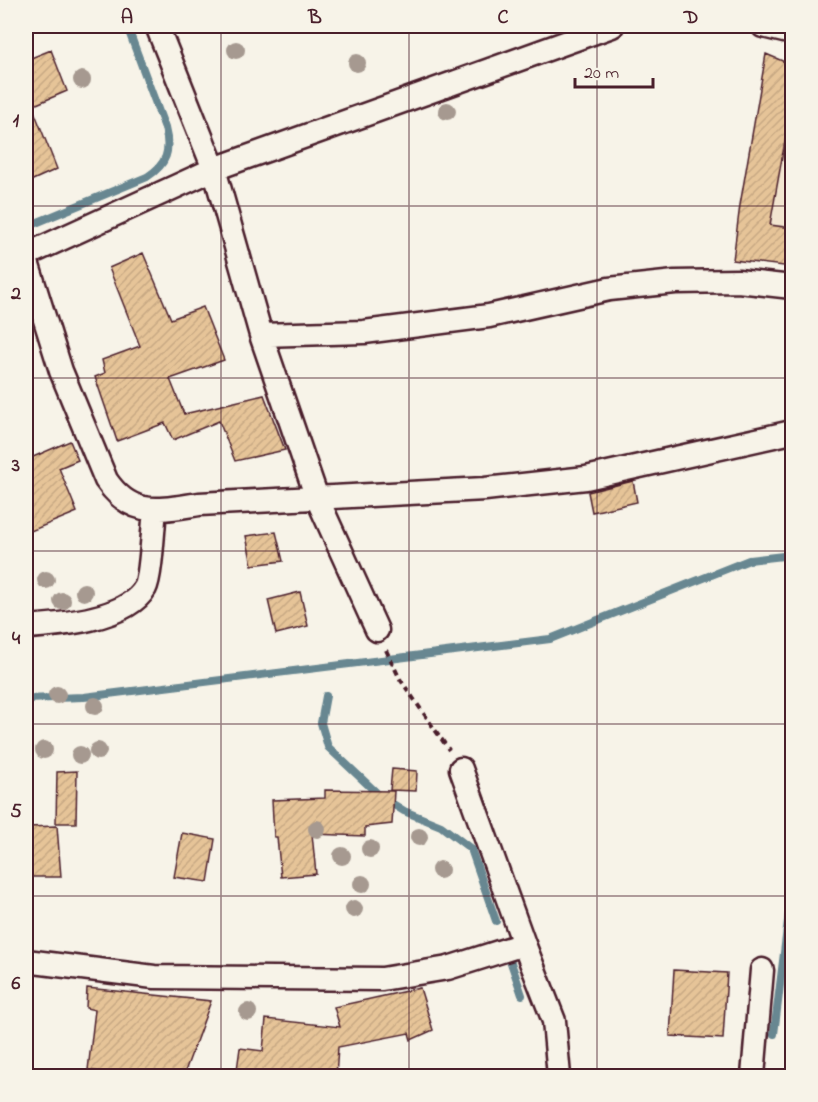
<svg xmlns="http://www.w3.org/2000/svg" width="818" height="1102" viewBox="0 0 818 1102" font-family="'Indie Flower',sans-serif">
	<defs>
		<pattern id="building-hatch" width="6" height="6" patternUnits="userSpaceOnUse" patternTransform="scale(1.5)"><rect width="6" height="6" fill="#e6c498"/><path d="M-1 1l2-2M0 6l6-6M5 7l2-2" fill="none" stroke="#c7a883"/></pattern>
	</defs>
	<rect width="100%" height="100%" fill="#f7f3e8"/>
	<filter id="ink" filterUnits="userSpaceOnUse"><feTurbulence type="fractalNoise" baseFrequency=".0167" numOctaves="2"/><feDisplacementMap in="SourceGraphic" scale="12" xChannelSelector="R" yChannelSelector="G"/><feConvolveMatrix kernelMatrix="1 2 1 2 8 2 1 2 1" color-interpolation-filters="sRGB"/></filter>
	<g filter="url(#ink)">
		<path fill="#f2e5d0" d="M766 54 792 65V267L733 260 739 209Z"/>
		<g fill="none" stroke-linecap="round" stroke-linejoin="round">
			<path stroke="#678791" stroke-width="8" d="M26 227 147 177C167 164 171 151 165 128L127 26
				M326 696 321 723 328 747 380 796 404 811 441 826 471 849 496 921
				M26 699 84 697 550 639 749 560 792 555
				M507 951 522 995
				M774 1034 792 888"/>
		</g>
		<path fill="url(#building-hatch)" stroke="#4a1f2b" stroke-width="1.5" d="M51 50 67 91 32 106 57 169 26 183V60Z
			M766 54 792 65V114L790 113 770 225 792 228V267L733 260 740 205Z
			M143 253 171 319 203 307 224 360 170 379 184 414 264 395 285 450 235 461 219 421 173 440 165 423 117 441 95 377 105 373 102 360 140 346 109 268Z
			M70 441 78 460 59 468 77 512 26 533V460Z
			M633 481 637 502 592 512 588 492Z
			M276 532 283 561 252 565 246 536Z
			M300 592 308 626 276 634 268 600Z
			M392 769 417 771 416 791 390 790Z
			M77 771 76 823H56L57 772Z
			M325 790 394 791 392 824 365 827V836L312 834 316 874 281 877 277 837H274L272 800 325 798Z
			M57 826 61 877H31L27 827Z
			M182 833 215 839 208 882 174 877Z
			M674 970 727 973 723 1039 670 1036Z
			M87 988 211 1001 183 1077H136L88 1070 95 1010 86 1008Z
			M420 988 433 1030 411 1040 409 1033 338 1047 336 1077H236L240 1048 263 1051 266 1019 340 1027 334 1007Z"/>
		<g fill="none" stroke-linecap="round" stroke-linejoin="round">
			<defs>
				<path id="street" d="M157 26 214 169 261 335 317 498 377 630
					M763 26 792 33
					M26 255 214 169 612 26
					M26 259 61 371 106 480C132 518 158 510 199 504L485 489 586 478 792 432
					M261 335 364 332 489 316 609 289 675 282 738 281 792 287
					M26 627C58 625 127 620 145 588 151 577 153 526 155 510
					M461 769 524 944 554 1021 559 1076
					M26 961 154 977 382 979 448 968 524 944
					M753 1076 762 970"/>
			</defs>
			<use href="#street" stroke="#4a1f2b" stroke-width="27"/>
			<path stroke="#4a1f2b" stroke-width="4" stroke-dasharray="6 4.5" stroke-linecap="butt" d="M386 650 400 679 449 750"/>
			<use href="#street" stroke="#f7f3e8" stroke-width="22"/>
		</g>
		<g fill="#a69990">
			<circle cx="236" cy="50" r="9"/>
			<circle cx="357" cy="63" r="9"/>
			<circle cx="82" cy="80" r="9"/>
			<circle cx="447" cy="111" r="9"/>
			<circle cx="46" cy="580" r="9"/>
			<circle cx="84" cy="592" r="9"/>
			<circle cx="62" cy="601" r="9"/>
			<circle cx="57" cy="695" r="9"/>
			<circle cx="95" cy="706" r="9"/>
			<circle cx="44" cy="750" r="9"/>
			<circle cx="98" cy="751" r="9"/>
			<circle cx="80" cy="755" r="9"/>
			<circle cx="317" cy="829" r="9"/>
			<circle cx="419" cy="837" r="9"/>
			<circle cx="370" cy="849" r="9"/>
			<circle cx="342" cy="856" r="9"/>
			<circle cx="440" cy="870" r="9"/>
			<circle cx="362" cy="884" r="9"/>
			<circle cx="354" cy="909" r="9"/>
			<circle cx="248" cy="1012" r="9"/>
		</g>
	</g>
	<path fill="none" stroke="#4a1f2b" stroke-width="1.5" stroke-opacity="0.55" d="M221 26V1076M409 26V1076M597 26V1076M26 206H792M26 378H792M26 551H792M26 724H792M26 896H792"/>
	<rect width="818" height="1102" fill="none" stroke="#f7f3e8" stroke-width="66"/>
	<path d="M575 78v9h78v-9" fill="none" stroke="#4a1f2b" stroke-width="3"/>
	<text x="584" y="78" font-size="18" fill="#4a1f2b" stroke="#f7f3e8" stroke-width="4.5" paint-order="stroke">20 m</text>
	<rect x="33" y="33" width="752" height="1036" fill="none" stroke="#4a1f2b" stroke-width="2"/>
	<g font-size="20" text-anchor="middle" font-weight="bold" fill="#4a1f2b">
		<text x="127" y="23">A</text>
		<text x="315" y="23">B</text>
		<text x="503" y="23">C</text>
		<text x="691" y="23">D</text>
		<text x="16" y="126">1</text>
		<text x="16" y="299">2</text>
		<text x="16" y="471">3</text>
		<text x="16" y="644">4</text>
		<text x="16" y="817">5</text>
		<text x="16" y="989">6</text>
	</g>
</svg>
